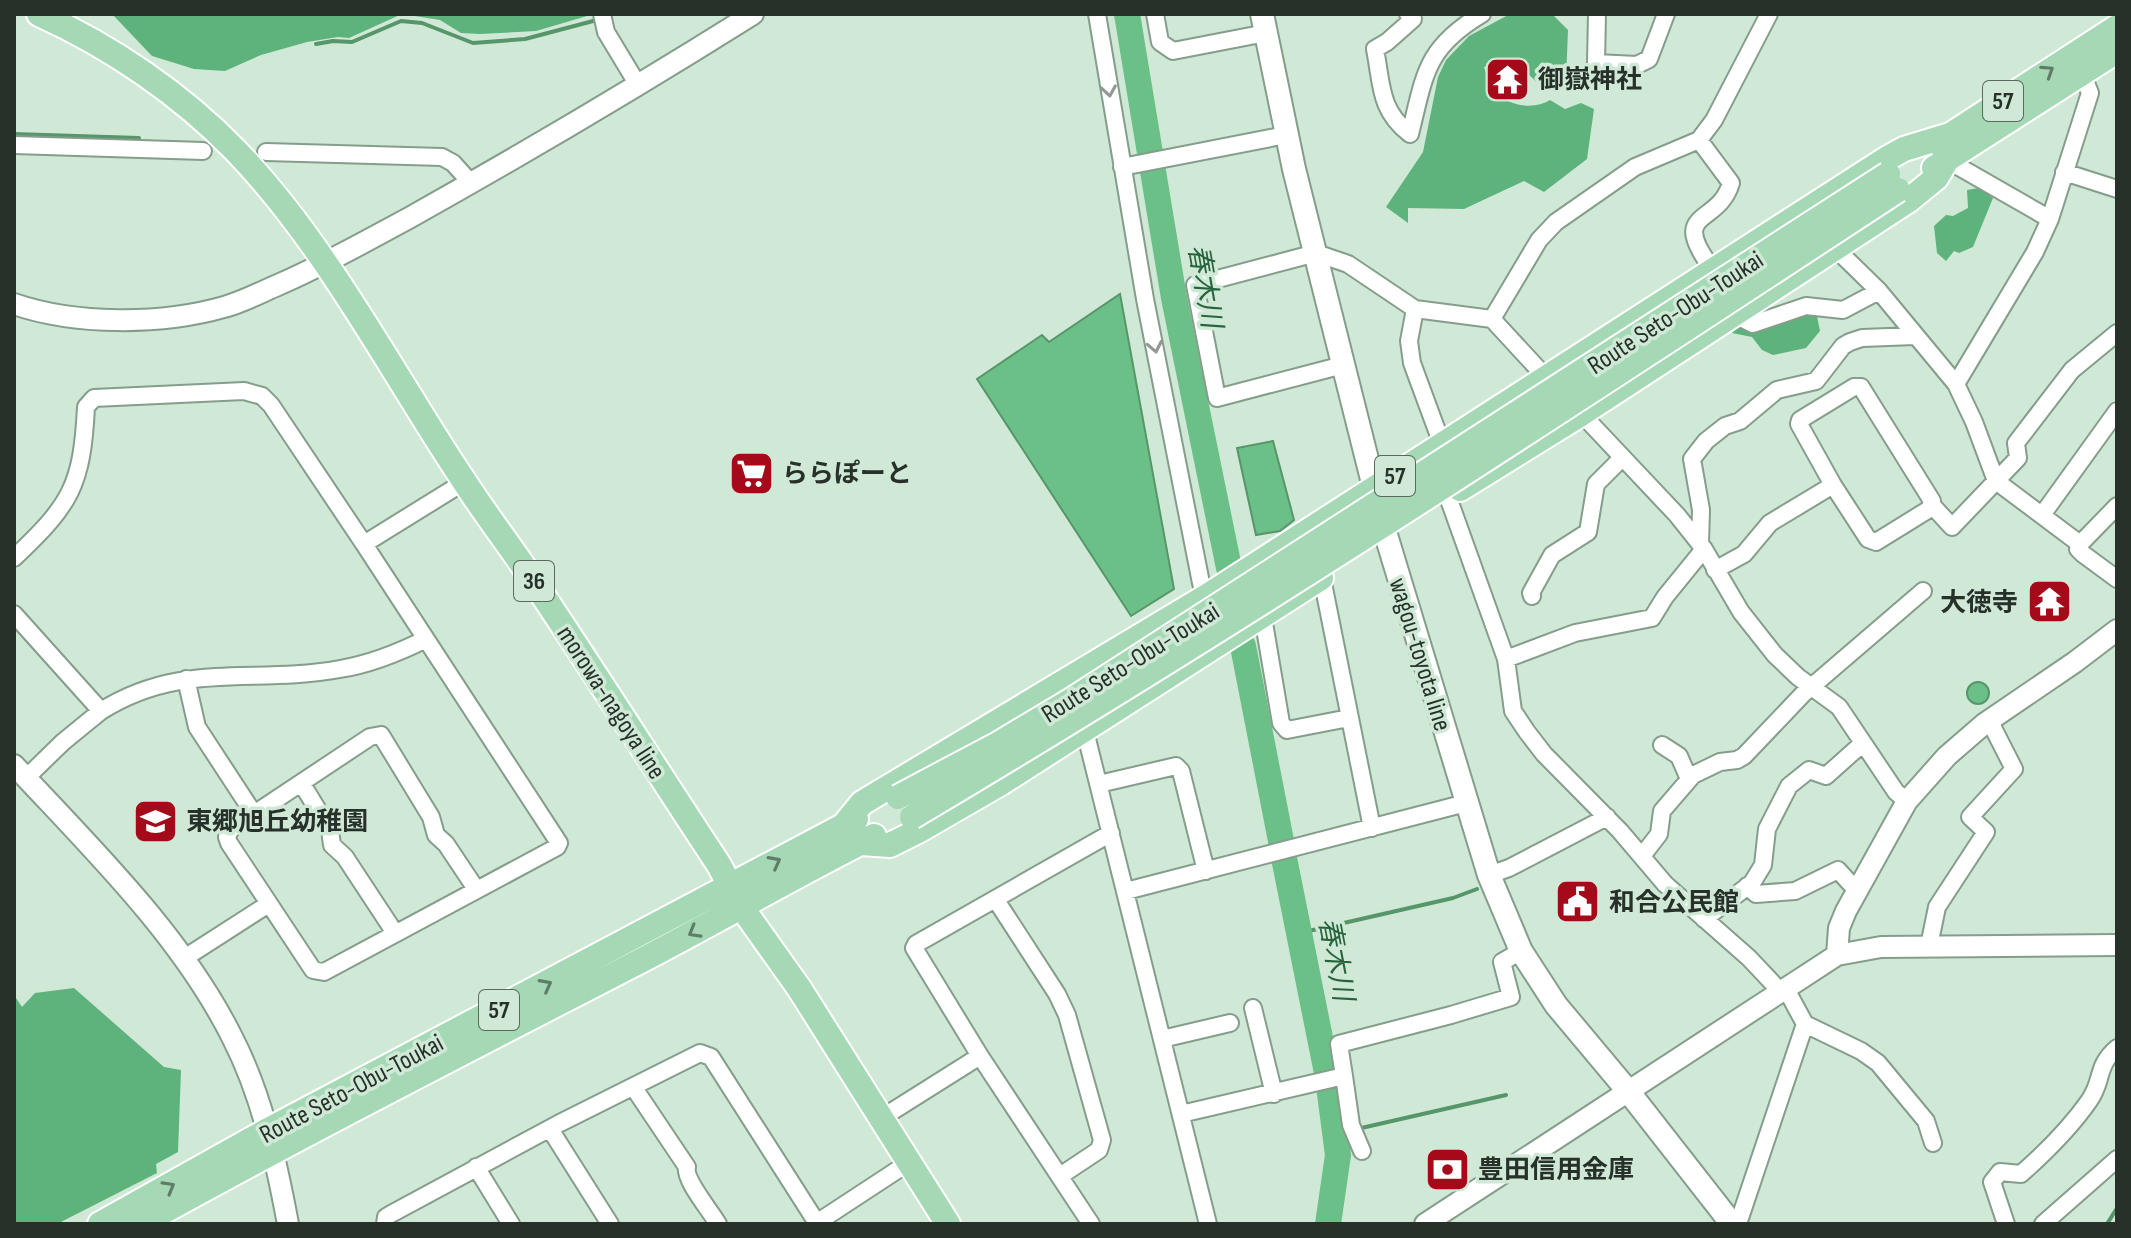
<svg xmlns="http://www.w3.org/2000/svg" width="2131" height="1238" viewBox="0 0 2131 1238" font-family="'Sofia Sans Condensed','Noto Sans JP',sans-serif">
	<rect width="100%" height="100%" fill="#d0e9d6"/>
	<path fill="#5db37b" d="M112 14H594L536 31 480 34 461 33 440 20 402 14 349 38 338 37 307 42 261 55 225 71 194 69 152 56Z
		M1510 14H1552L1568 30 1566 80 1539 84 1510 58 1484 67C1487 77 1491 89 1500 96 1514 107 1536 109 1550 100L1565 109 1581 103 1594 109 1587 159 1544 192 1524 181 1464 209 1408 208V223L1386 207 1423 152 1438 77 1446 60 1469 36Z
		M1979 188 1993 198 1973 247 1959 253 1954 251 1946 261 1937 253 1934 226 1946 215 1953 216 1968 208 1967 190Z
		M1816 311 1820 331 1806 348 1773 355 1762 350 1752 337 1732 333 1739 325Z
		M74 988 164 1067 181 1070 178 1152 156 1164 157 1173 57 1224H14V995L22 1007 35 993Z"/>
	<path fill="#6bc087" stroke="#57956b" stroke-width="2" d="M1120 294 1174 589 1131 616 977 379 1042 335 1049 342Z
		M1273 441 1294 520 1280 531 1256 535 1237 448Z
		M1967 693a11 11 0 1 1 22 0a11 11 0 1 1-22 0Z"/>
	<g fill="none" stroke-linecap="round" stroke-linejoin="round">
		<path stroke="#57956b" stroke-width="4" d="M316 44 333 41 352 42 401 21 422 23 473 43 525 39 597 20
			M14 134 139 138
			M1300 933 1453 898 1477 889
			M1334 1128 1348 1129
			M1357 1129 1506 1095
			M2107 1224 2117 1208"/>
		<path stroke="#6bc087" stroke-width="26" d="M1127 14 1174 298 1229 568
			M1243 646 1282 846
			M1284 858 1327 1073
			M1328 1224 1338 1155 1329 1086"/>
		<defs>
			<path id="minor" d="M602 14 606 32 638 85
				M1097 14 1145 299 1201 583 1208 606
				M1155 14 1160 42 1173 51 1266 33
				M1408 14 1413 19 1387 42 1375 49C1382 85 1379 110 1410 134 1425 74 1425 48 1482 14
				M1597 14 1596 63 1637 65 1649 59 1666 14
				M2082 73 2090 93 2050 219 2035 252 1956 384 1974 422 1996 481 2080 544 2078 549 2083 554 2117 579
				M1699 140 1731 183C1718 227 1667 208 1713 270
				M14 145 203 151
				M266 152 442 157 453 163 471 183
				M1947 160 2050 219
				M1122 167 1286 135
				M2064 172 2117 189
				M1835 248 1879 291
				M1415 309 1409 341 1412 363 1443 447
				M1737 311 1743 319 1753 324 1806 306 1843 310 1879 291 1956 384
				M1492 319 1539 240 1556 222 1635 167 1699 140 1714 120 1769 14
				M1343 365 1217 398 1195 285 1316 253 1348 264 1415 309 1492 319 1552 384
				M1854 387H1861L1932 501 1931 508 1876 542 1868 539 1833 485 1799 424 1800 420Z
				M1577 409 1677 515 1704 549 1741 612 1775 655 1798 677 1839 707 1896 792 1907 801
				M1448 497 1506 659 1513 711 1527 732 1544 754 1620 831 1665 884 1749 958 1781 992
				M1931 504 1952 527 2018 458 2016 443 2072 370 2117 333
				M2042 515 2117 411
				M364 544 559 843 557 847 324 972 313 970 229 843 227 837 230 830 370 737 381 735 431 817 436 835 446 844 476 889
				M1700 544 1701 510 1692 459 1706 441 1725 426 1740 421 1777 390 1816 381 1843 346 1850 342 1862 338 1915 336
				M2080 544 2117 506
				M14 558C71 504 82 486 86 407L94 398 244 391 262 396 271 405 364 544 464 482
				M1715 570 1744 554 1770 523 1833 485
				M1322 578 1372 828
				M1532 596 1531 593 1552 555 1588 532 1596 484 1622 458
				M14 614 101 711C182 660 253 685 340 669 371 664 398 653 426 639
				M1263 617 1281 723 1287 730 1349 718
				M1506 659 1575 633 1652 618 1665 597 1704 549
				M186 679 197 727 254 814
				M1083 723 1208 1224
				M1662 745 1679 756 1689 779
				M26 778 63 742 101 711
				M302 784 330 830 332 845 345 857 395 933
				M1099 784 1176 766 1181 771 1206 871
				M1642 856 1659 834 1662 811 1693 775 1720 762 1737 760 1744 756 1803 694 1923 591
				M1489 875 1509 868 1607 817
				M1747 886 1756 894 1795 891 1838 870 1857 891
				M1126 891 1466 803
				M996 900 1057 994 1067 1015 1102 1140 1099 1150 1060 1176
				M1704 919 1752 883 1763 865 1767 829 1789 786 1809 770 1826 776 1863 743
				M1929 946 1937 907 1986 832 1970 817 2014 769 1989 720
				M183 959 267 905
				M1786 989 1805 1024 1861 1051 1878 1063 1926 1121 1933 1143
				M1253 1008 1274 1094
				M1162 1039 1230 1023
				M1344 1076 1351 1125 1362 1151
				M634 1088 687 1167C684 1180 710 1210 718 1224
				M1181 1114 1344 1076 1339 1044 1451 1015 1511 997 1502 962 1521 951
				M880 1119 980 1056
				M550 1129 610 1224
				M476 1167 511 1224
				M385 1224 386 1217 391 1214 558 1124 700 1053 711 1057 817 1223
				M815 1224 908 1163
				M1091 1224 980 1056 914 948 916 944 1111 833
				M1738 1224 1805 1024
				M2006 1224 1992 1182 2000 1172 2021 1174C2046 1152 2070 1128 2089 1101 2104 1080 2095 1067 2117 1048
				M2043 1224 2117 1159"/>
			<path id="tertiary" d="M14 304C75 325 161 325 224 307 243 302 261 292 280 284 324 265 366 241 409 218 525 153 640 85 753 14
				M14 765C91 848 181 935 232 1037 262 1095 276 1160 288 1224
				M1837 955 1839 928 1846 911 1907 801 1947 756 1984 724 2075 662 2117 630
				M1425 1224 1837 955 1881 947 2117 945"/>
			<path id="secondary" d="M1262 14 1294 169 1386 535 1489 875 1521 951 1556 1005 1628 1091 1732 1224"/>
			<path id="primary" d="M39 14C110 46 181 94 236 151 325 243 391 371 462 478 485 514 511 547 534 582 597 676 657 771 719 865L740 905 799 988 948 1224
				M1938 143 2117 27
				M1934 168 2117 51
				M1460 489 1581 414 1909 200 1936 178 1947 160
				M844 825 862 803 1207 596 1886 159 1904 149 1950 135
				M861 843 890 845 918 831 1001 783 1321 578
				M100 1224 268 1130 856 819
				M141 1224C307 1132 476 1046 644 959 721 919 796 875 874 836"/>
		</defs>
		<use href="#minor" stroke="#859d8b" stroke-width="20"/>
		<use href="#tertiary" stroke="#859d8b" stroke-width="24"/>
		<use href="#secondary" stroke="#859d8b" stroke-width="26"/>
		<use href="#primary" stroke="#fff" stroke-width="28"/>
		<use href="#minor" stroke="#fff" stroke-width="16"/>
		<use href="#tertiary" stroke="#fff" stroke-width="20"/>
		<use href="#secondary" stroke="#fff" stroke-width="22"/>
		<use href="#primary" stroke="#a5d9b6" stroke-width="24"/>
		<defs>
			<path id="primary-bridge" d="M898 797 998 744 1070 701 1888 174
				M912 817C1247 618 1573 403 1898 190"/>
		</defs>
		<use href="#primary-bridge" stroke="#fff" stroke-width="28" stroke-linecap="butt"/>
		<use href="#primary-bridge" stroke="#a5d9b6" stroke-width="24"/>
	</g>
	<defs><path id="oneway-chevron" d="M-2-3.5L2.5 0L-2 3.5" fill="none" stroke-width="1.6" stroke-linecap="round" stroke-linejoin="round" transform="scale(2)"/></defs>
	<g stroke="#607d69">
		<use href="#oneway-chevron" transform="translate(2048 71) rotate(-33)"/>
		<use href="#oneway-chevron" transform="translate(775 862) rotate(-28)"/>
		<use href="#oneway-chevron" transform="translate(694 932) rotate(150)"/>
		<use href="#oneway-chevron" transform="translate(546 985) rotate(-28)"/>
		<use href="#oneway-chevron" transform="translate(169 1187) rotate(-30)"/>
	</g>
	<g stroke="#939894">
		<use href="#oneway-chevron" transform="translate(1109 91) rotate(81)"/>
		<use href="#oneway-chevron" transform="translate(1155 347) rotate(79)"/>
	</g>
	<defs>
		<symbol id="temple-square" viewBox="-11 -11 22 22"><rect x="-9" y="-9" width="18" height="18" rx="4" fill="#a40a1a" stroke="#d0e9d6"/><path d="M0-6L5-2H3V0L6.5 2.5H4V6H1.5V3h-3V6H-4V2.5H-6.5L-3 0V-2H-5Z" fill="#fff"/></symbol>
		<symbol id="supermarket-square" viewBox="-11 -11 22 22"><rect x="-9" y="-9" width="18" height="18" rx="4" fill="#a40a1a" stroke="#d0e9d6"/><path d="M-6-5.5h2.5l.6 2H6L4.5 2H-2.5L-4.4-4H-6ZM-1.5 3.2a1.3 1.3 0 1 0 .1 0ZM3 3.2a1.3 1.3 0 1 0 .1 0Z" fill="#fff"/></symbol>
		<symbol id="school-square" viewBox="-11 -11 22 22"><rect x="-9" y="-9" width="18" height="18" rx="4" fill="#a40a1a" stroke="#d0e9d6"/><path d="M0-5L7-2L0 1L-7-2ZM-4 1L0 2.5L4 1V4Q0 6-4 4Z" fill="#fff"/></symbol>
		<symbol id="civic-square" viewBox="-11 -11 22 22"><rect x="-9" y="-9" width="18" height="18" rx="4" fill="#a40a1a" stroke="#d0e9d6"/><path d="M-.6-6.5H3V-4.5H.6V-3L4-1V1h2V6H-6V1h2V-1L-.6-3ZM-1.2 2.5V6h2.4V2.5Z" fill="#fff"/></symbol>
		<symbol id="bank-square" viewBox="-11 -11 22 22"><rect x="-9" y="-9" width="18" height="18" rx="4" fill="#a40a1a" stroke="#d0e9d6"/><path d="M-6-4H6V4H-6ZM0-2.3a2.3 2.3 0 1 0 0 4.6a2.3 2.3 0 1 0 0-4.6Z" fill="#fff"/></symbol>
	</defs>
	<g fill-rule="evenodd">
		<use href="#temple-square" x="1482" y="54" width="51" height="51"/>
		<use href="#supermarket-square" x="726" y="448" width="51" height="51"/>
		<use href="#temple-square" x="2024" y="576" width="51" height="51"/>
		<use href="#school-square" x="130" y="796" width="51" height="51"/>
		<use href="#civic-square" x="1552" y="876" width="51" height="51"/>
		<use href="#bank-square" x="1422" y="1144" width="51" height="51"/>
	</g>
	<g text-anchor="middle" stroke-width="7" stroke-linejoin="round" paint-order="stroke">
		<g fill="#d0e9d6" stroke="#5a685e" stroke-width="2">
			<rect x="1983" y="81" width="40" height="40" rx="6"/>
			<rect x="1375" y="456" width="40" height="40" rx="6"/>
			<rect x="514" y="561" width="40" height="40" rx="6"/>
			<rect x="479" y="990" width="40" height="40" rx="6"/>
		</g>
		<g font-size="24" font-weight="bold" fill="#27312a">
			<text x="2003" y="109">57</text>
			<text x="1395" y="484">57</text>
			<text x="534" y="589">36</text>
			<text x="499" y="1018">57</text>
		</g>
		<g font-size="26" font-weight="bold" fill="#27312a" stroke="#d0e9d6" text-anchor="start">
			<text x="1538" y="88">御嶽神社</text>
			<text x="782" y="482">ららぽーと</text>
			<text x="2018" y="611" text-anchor="end">大徳寺</text>
			<text x="186" y="830">東郷旭丘幼稚園</text>
			<text x="1609" y="911">和合公民館</text>
			<text x="1478" y="1178">豊田信用金庫</text>
		</g>
		<g font-size="26" fill="#27312a" stroke="#d0e9d6">
			<text transform="translate(1675 312) rotate(-33)" y="9">Route Seto-Obu-Toukai</text>
			<text transform="translate(1421 654) rotate(73)" y="9">wagou-toyota line</text>
			<text transform="translate(1130 662) rotate(-32)" y="9">Route Seto-Obu-Toukai</text>
			<text transform="translate(612 702) rotate(57)" y="9">morowa-nagoya line</text>
			<text transform="translate(351 1088) rotate(-28)" y="9">Route Seto-Obu-Toukai</text>
		</g>
		<g font-size="28" font-style="italic" fill="#27643e" stroke="#d0e9d6">
			<text transform="translate(1206 286) rotate(80)" y="10">春木川</text>
			<text transform="translate(1337 959) rotate(79)" y="10">春木川</text>
		</g>
	</g>
	<rect width="2131" height="1238" fill="none" stroke="#27312a" stroke-width="32"/>
</svg>
